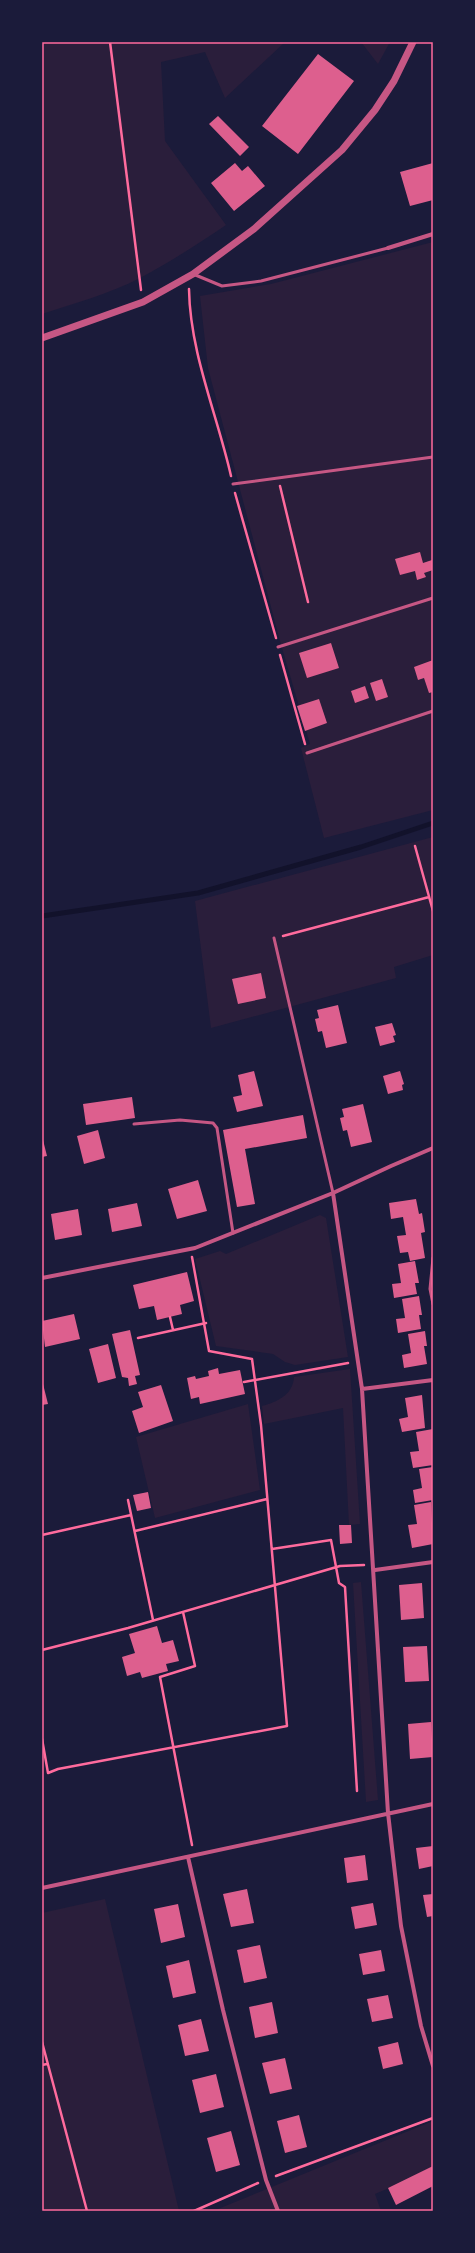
<svg xmlns="http://www.w3.org/2000/svg" width="475" height="2253" viewBox="0 0 475 2253" font-family="'Zilla Slab',serif">
	<rect width="100%" height="100%" fill="#1b1b3a"/>
	<path fill="#2a1e3b" d="M42 42H285L225 98 205 52 161 62 165 141 226 225C198 244 170 262 140 278 109 294 75 303 42 314Z
		M361 42H390L378 64Z
		M433 242V810L324 838 301 748 310 744 280 641 208 368 200 296 271 284Z
		M433 837V955L394 967 396 978 211 1028 195 901Z
		M320 1215 326 1218 348 1357 295 1365 285 1362 273 1354 216 1346 195 1259 220 1251 226 1254Z
		M350 1369 360 1524 349 1525 343 1408 264 1424 262 1406C277 1402 293 1395 294 1377Z
		M248 1404 260 1490 155 1518 136 1437Z
		M361 1582 378 1800 366 1802 353 1583Z
		M105 1899 179 2211H42V1913Z
		M433 2121V2169L375 2194 381 2211H213Z"/>
	<g fill="none" stroke-linecap="round" stroke-linejoin="round">
		<path stroke="#12122b" stroke-width="5" d="M42 916 198 893 361 847 433 823"/>
	</g>
	<path fill="#dd5f8e" d="M318 54 354 81 298 154 262 126Z
		M218 116 249 147 240 156 209 124Z
		M235 163 242 171 248 166 265 186 234 211 211 183Z
		M433 163V200L410 206 400 172Z
		M420 552 423 563 432 560 433 570 424 573 426 577 417 580 415 571 400 575 395 559Z
		M331 643 339 668 307 678 299 653Z
		M433 660V692L429 693 424 678 418 680 414 667Z
		M382 679 388 697 376 701 370 683Z
		M365 686 369 698 355 703 351 691Z
		M319 699 327 723 305 731 297 706Z
		M261 973 266 998 238 1004 232 979Z
		M338 1005 347 1043 326 1048 322 1031 318 1032 315 1019 319 1018 317 1010Z
		M392 1023 396 1035 393 1036 395 1042 380 1046 375 1027Z
		M254 1071 263 1106 237 1112 233 1097 242 1095 238 1075Z
		M400 1071 404 1084 402 1085 403 1090 388 1094 383 1076Z
		M132 1097 135 1118 86 1125 83 1104Z
		M363 1104 372 1142 351 1147 347 1130 343 1131 340 1118 344 1117 342 1109Z
		M303 1115 307 1138 245 1149 255 1204 237 1207 223 1130Z
		M98 1130 105 1158 84 1164 77 1136Z
		M42 1136 47 1156 42 1157Z
		M198 1180 207 1211 177 1219 168 1189Z
		M416 1199 419 1214 422 1213 425 1232 421 1233 425 1258 410 1261 408 1252 400 1253 397 1236 406 1235 403 1217 391 1219 389 1203Z
		M137 1203 142 1226 112 1232 108 1209Z
		M78 1209 82 1235 55 1240 51 1214Z
		M415 1261 419 1283H415L417 1294 394 1298 392 1284 401 1283 398 1264Z
		M187 1272 194 1301 180 1305 182 1314 157 1320 154 1306 139 1309 133 1285Z
		M419 1296 422 1315H419L421 1329 398 1333 396 1319 405 1318 402 1299Z
		M74 1314 80 1339 45 1347 42 1321Z
		M130 1330 140 1375 135 1376 137 1384 129 1386 128 1378 122 1377 112 1334Z
		M425 1331 427 1346H424L427 1364 404 1368 402 1355 411 1353 408 1334Z
		M108 1344 116 1378 98 1383 89 1349Z
		M218 1368 219 1374 240 1370 245 1394 200 1404 199 1397 191 1399 187 1378 195 1376 196 1379 209 1376 208 1371Z
		M42 1380 48 1404 42 1405Z
		M161 1385 173 1421 139 1433 132 1411 143 1407 138 1392Z
		M422 1395 425 1428 402 1432 399 1419 408 1417 405 1398Z
		M433 1429V1465L413 1468 410 1452 419 1451 416 1432Z
		M433 1467V1500L415 1503 413 1490 422 1488 419 1469Z
		M148 1492 151 1508 137 1511 133 1495Z
		M431 1502 433 1544 412 1548 408 1525 417 1524 414 1505Z
		M339 1525H351L352 1543 340 1544Z
		M422 1583 424 1618 401 1620 399 1585Z
		M157 1626 162 1643 173 1640 179 1661 166 1664 168 1671 142 1678 140 1672 127 1676 122 1657 135 1653 129 1634Z
		M427 1646 429 1681 405 1682 403 1647Z
		M431 1722 433 1757 410 1759 408 1724Z
		M433 1846V1866L419 1869 416 1848Z
		M365 1855 368 1880 347 1883 344 1858Z
		M247 1889 254 1923 231 1927 223 1894Z
		M433 1894V1916L427 1917 423 1895Z
		M373 1903 377 1925 355 1929 351 1907Z
		M178 1904 185 1937 161 1943 154 1909Z
		M260 1945 267 1978 244 1983 237 1950Z
		M381 1950 385 1971 363 1975 359 1954Z
		M189 1960 196 1993 173 1998 166 1966Z
		M388 1995 393 2018 372 2022 367 1999Z
		M272 2002 278 2033 255 2038 249 2007Z
		M201 2019 209 2051 185 2056 178 2025Z
		M398 2042 403 2064 383 2069 378 2047Z
		M285 2058 292 2089 270 2094 262 2063Z
		M216 2074 224 2107 200 2113 192 2080Z
		M299 2115 307 2147 285 2153 277 2121Z
		M231 2131 240 2165 216 2172 207 2138Z
		M433 2166V2186L396 2205 388 2188Z"/>
	<g fill="none" stroke-linecap="round" stroke-linejoin="round">
		<path stroke="#ff6b9d" stroke-width="2.5" d="M110 42 141 290
			M189 289C190 353 217 414 231 476
			M280 486 308 602
			M235 493 276 638
			M280 655 305 744
			M415 846 433 911
			M283 936 429 897
			M170 1317 173 1330
			M138 1338 206 1323
			M244 1382 348 1363
			M128 1500 153 1620
			M135 1531 267 1499
			M42 1535 131 1515
			M272 1549 331 1540 339 1583 345 1587 357 1791
			M183 1612 195 1666 160 1677 192 1845
			M42 1650 128 1628 340 1566 364 1565
			M42 1739 48 1773 58 1769 287 1726 261 1425 252 1359 209 1351 192 1257
			M42 2042 87 2211
			M42 2065 47 2064
			M276 2176 433 2118
			M194 2211 258 2183"/>
		<path stroke="#c65784" stroke-width="3" d="M193 274 222 286 261 281 388 248
			M233 484 433 457
			M278 647 433 598
			M307 753 433 711
			M274 938 333 1193
			M134 1124 180 1120 213 1123 217 1128 233 1233
			M433 1258 430 1289 433 1304"/>
		<path stroke="#c65784" stroke-width="4" d="M388 248 433 234
			M333 1193 362 1389 388 1813 401 1926 421 2026 433 2066
			M42 1278 195 1248 333 1193 391 1166 433 1148
			M362 1389 433 1380
			M375 1570 433 1562
			M188 1857 223 2010 266 2180 278 2211
			M42 1888 433 1804"/>
		<path stroke="#c65784" stroke-width="7" d="M42 338 143 302 193 274 254 229 342 150 375 110 394 81 413 42"/>
	</g>
	<rect width="475" height="2253" fill="none" stroke="#1b1b3a" stroke-width="86"/>
	<rect x="43" y="43" width="389" height="2167" fill="none" stroke="#ff6b9d" stroke-width="1.5"/>
</svg>
